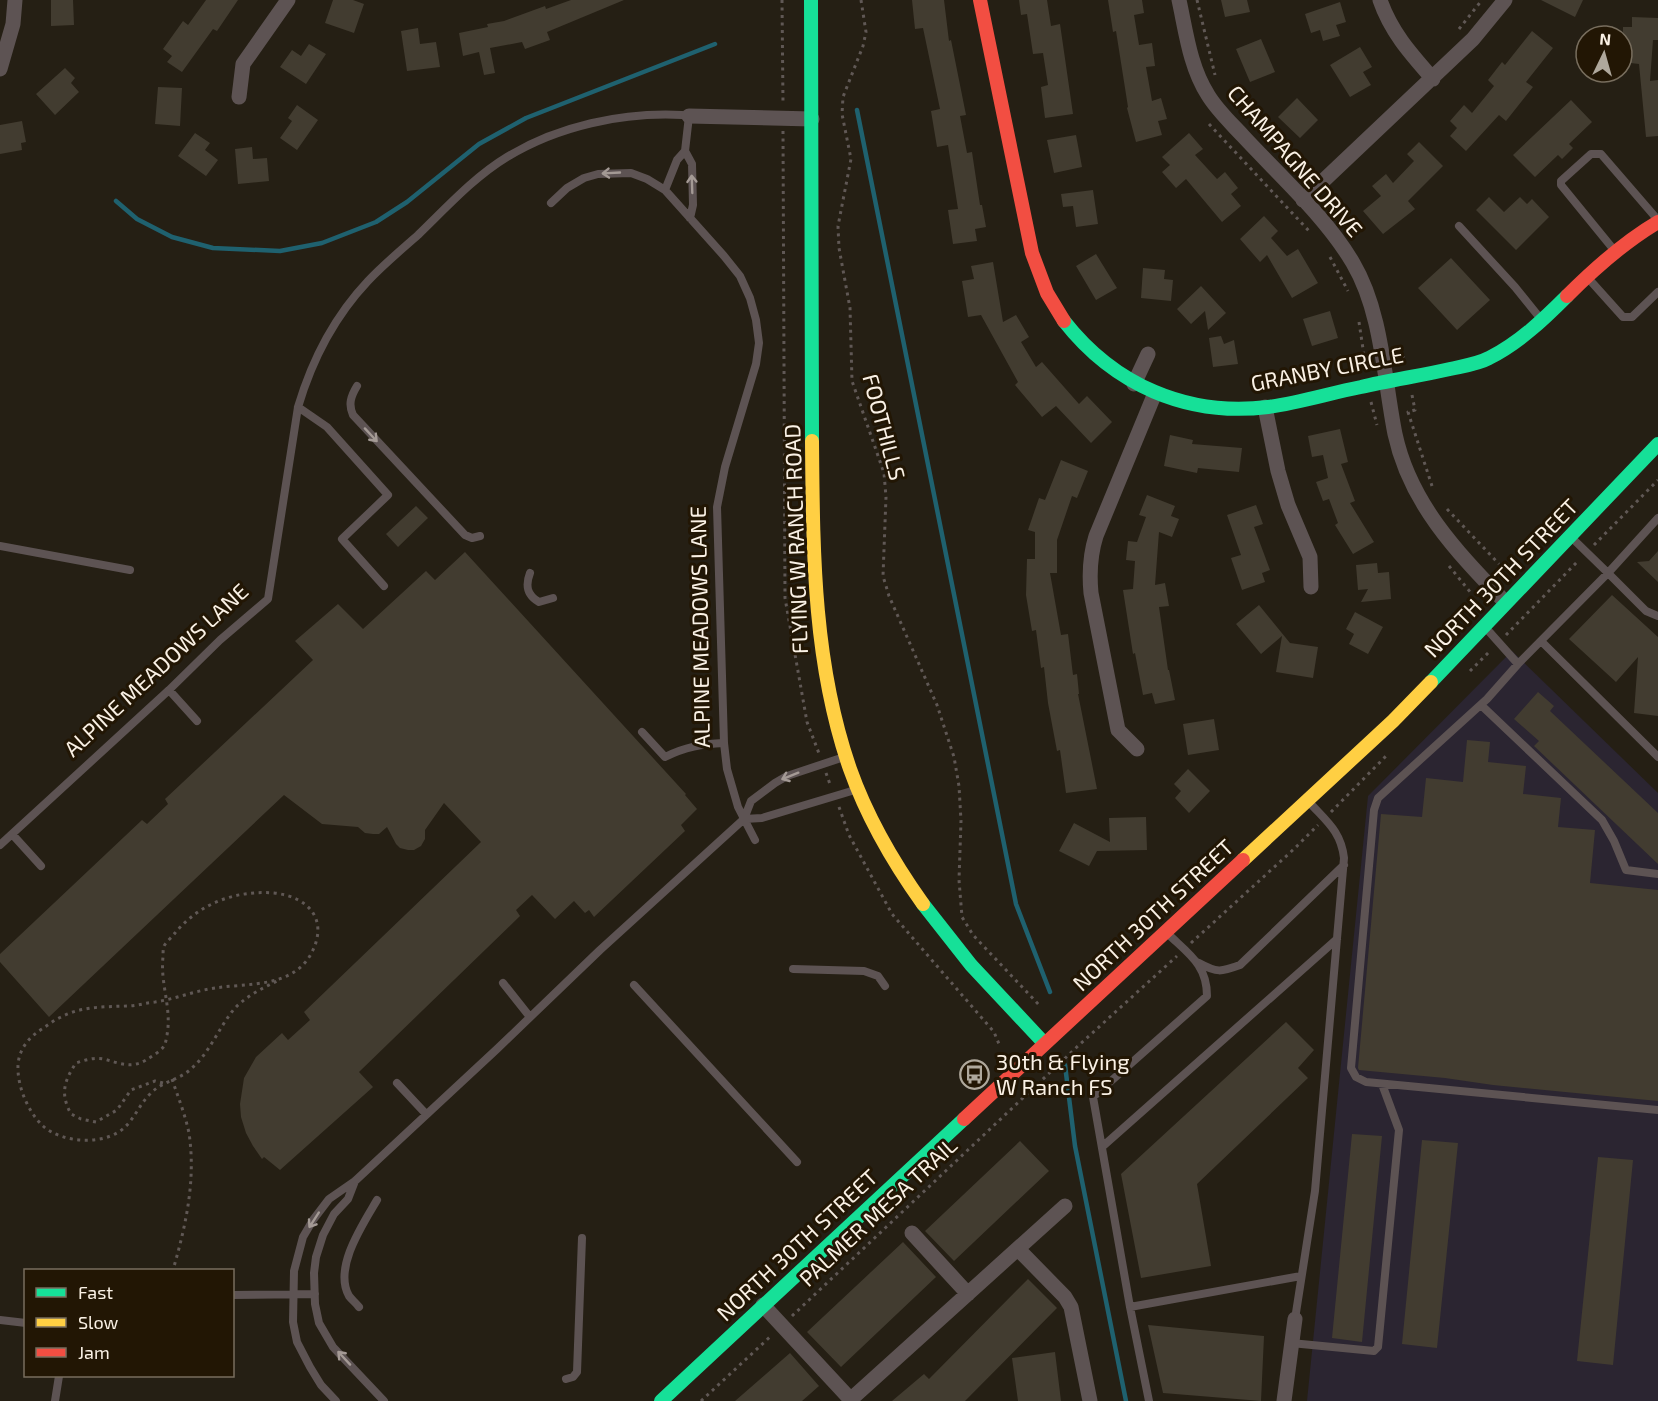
<svg xmlns="http://www.w3.org/2000/svg" width="1658" height="1401" viewBox="0 0 1658 1401" font-family="'Exo 2',sans-serif">
	<rect width="100%" height="100%" fill="#251f14"/>
	<path fill="#2b2531" d="M1512 651 1658 793V1401H1307L1368 796Z"/>
	<g fill="none" stroke-linecap="round" stroke-linejoin="round">
		<path stroke="#1f616f" stroke-width="4.5" d="M857 110 1016 904 1050 992
			M116 201 137 219 172 237 213 248 280 251 322 243 376 222 407 202 479 144 526 118 715 44
			M1065 1065 1075 1146 1126 1401"/>
	</g>
	<path fill="#423c30" d="M51 0H73L74 25 51 26Z
		M206 0H238L217 31 213 29 182 72 167 62 172 56 163 49 183 21 188 25Z
		M333 0H353L364 4 354 33 325 23Z
		M571 0H624L547 32 550 40 525 49 522 42 490 48 495 73 484 75 479 52 463 56 459 33 488 27 487 24 504 21 545 6 546 9Z
		M912 0H944L949 41 951 40 966 115 960 116 967 153 972 152 980 205H982L986 227 975 229 977 241 953 244 948 210 958 209 948 145 937 147 931 111 940 109 923 28 915 29Z
		M1019 0H1047L1051 26 1060 24 1073 114 1045 118 1041 87 1048 85 1043 53 1033 54 1027 14 1021 15Z
		M1108 0H1142L1144 13 1134 15 1139 45 1152 43 1155 66 1146 67 1152 101 1161 98 1167 119 1158 121 1162 135 1136 142 1127 108 1128 107 1116 31 1113 32Z
		M1221 0H1247L1250 12 1225 17Z
		M1541 0H1583L1575 17Z
		M1340 2 1346 22 1336 25 1340 36 1323 41 1320 30 1311 33 1305 14Z
		M1632 17 1658 18V40H1653L1650 81 1658 80V136L1646 137 1639 64 1622 62 1623 27H1632Z
		M418 28 420 44 436 42 440 67 407 71 401 31Z
		M1532 31 1553 48 1526 82 1533 87 1506 121 1499 115 1466 151 1450 136 1457 128 1450 121 1464 105 1472 113 1494 86 1488 80 1502 62 1505 65Z
		M1261 39 1275 72 1250 82 1236 49Z
		M309 44 326 54 306 84 280 67 292 50 301 56Z
		M1360 47 1372 67 1363 72 1371 85 1350 97 1330 65Z
		M65 68 75 78 71 83 79 92 55 115 36 94Z
		M158 87 182 88 180 126 155 124Z
		M1297 98 1318 120 1300 138 1278 117Z
		M1571 100 1592 122 1569 144 1573 148 1562 159 1558 155 1535 177 1513 155Z
		M297 105 318 120 297 150 280 138 292 121 288 118Z
		M22 121 26 142 21 143 22 150 0 154V125Z
		M195 133 210 143 205 150 218 160 206 176 178 156Z
		M1189 133 1203 149 1195 155 1217 179 1225 172 1238 188 1231 194 1241 206 1222 222 1186 179 1176 188 1162 172 1170 165 1162 157Z
		M1076 135 1082 167 1054 173 1047 140Z
		M1419 142 1443 166 1408 201 1415 209 1383 234 1363 211 1381 196 1372 186 1386 174 1393 183 1414 161 1407 154Z
		M252 147 253 159 267 158 269 181 238 184 235 149Z
		M1093 190 1098 224 1076 227 1073 206 1063 207 1061 194Z
		M1489 197 1504 212 1520 197 1527 204 1532 199 1549 217 1516 250 1476 210Z
		M1264 216 1278 231 1271 238 1287 256 1298 249 1318 283 1292 298 1267 255 1260 262 1240 239Z
		M1096 254 1117 288 1096 300 1076 266Z
		M1451 258 1490 300 1457 330 1418 288Z
		M993 262 1003 322 1016 315 1029 337 1021 342 1036 367 1042 362 1079 404 1087 396 1112 422 1091 443 1056 406 1042 417 1015 385 1018 382 981 315 968 317 962 281 974 279 971 266Z
		M1143 268 1165 270 1164 279 1173 280 1171 301 1141 298Z
		M1201 286 1226 313 1208 330 1205 311 1191 324 1177 309Z
		M1330 311 1338 338 1312 346 1303 319Z
		M1221 336 1224 344 1234 340 1238 364 1213 367 1209 338Z
		M1340 429 1348 462 1341 464 1355 501 1350 503 1374 542 1353 554 1335 525 1338 523 1329 499 1323 501 1316 482 1328 478 1323 455 1312 457 1308 436Z
		M1170 435 1193 440 1192 444 1242 448 1239 472 1198 468 1197 473 1164 466Z
		M1061 460 1088 471 1077 498 1072 496 1057 540V573H1050L1061 635 1068 634 1073 675 1077 674 1079 694H1078L1097 789 1066 793 1060 750 1057 751 1048 703 1044 667 1041 668 1036 630 1032 631 1026 595 1027 559H1035V532L1028 530 1039 498 1045 500Z
		M1147 495 1175 506 1171 516 1179 519 1172 537 1159 532 1155 585 1165 583 1169 606 1159 607 1168 670H1169L1175 700 1155 704 1152 693 1143 695 1135 653 1133 654 1123 590 1133 589 1135 561 1126 560 1128 541 1137 542 1146 517 1139 515Z
		M1256 505 1263 524 1254 527 1270 570 1262 573 1265 582 1242 590 1231 558 1241 555 1227 515Z
		M416 506 428 518 398 547 386 534Z
		M1658 551V582L1637 562 1649 561Z
		M465 552 686 794 685 795 697 809 681 825 685 831 594 917 589 910 585 913 574 901 555 919 532 895 516 910 520 916 359 1072 373 1087 280 1170 264 1157 262 1159 253 1146 246 1133 241 1117 240 1104 244 1078 256 1057 282 1033 288 1040 310 1020 304 1012 481 842 444 803 425 830V839L421 846 414 850H408L400 848 396 844 387 827 379 834H373L365 833 358 827 322 824 284 795 49 1017 0 962V954L142 820 147 824 168 804 165 799 313 660 295 641 338 604 363 629 426 571 435 580Z
		M1377 563 1378 573 1389 572 1391 599 1361 602 1368 589 1358 590 1356 565Z
		M1612 595 1658 637V716L1634 713 1638 657 1616 682 1569 639Z
		M1259 605 1290 643 1318 647 1313 678 1276 672 1282 636 1261 654 1236 624Z
		M1355 612 1383 627 1368 654 1349 644 1354 634 1346 629Z
		M1538 692 1554 706 1550 711 1658 813V864L1534 746 1539 741 1514 719Z
		M1214 719 1219 750 1188 755 1183 724Z
		M1467 740 1490 742 1488 762 1526 766 1523 794 1561 798 1558 827 1595 830 1590 883 1658 890V1101L1493 1085 1445 1078 1359 1070 1358 1068 1381 814 1422 817 1426 778 1463 782Z
		M1188 769 1210 791 1189 813 1175 798 1181 791 1174 784Z
		M1146 817 1147 850 1097 851 1089 866 1059 851 1074 823 1110 842 1109 818Z
		M1286 1022 1314 1050 1298 1068 1308 1078 1197 1184 1211 1266 1141 1278 1121 1174Z
		M1352 1134 1382 1136 1362 1342 1332 1338Z
		M1422 1140 1458 1143 1437 1348 1402 1344Z
		M1020 1141 1049 1171 954 1261 925 1231Z
		M1598 1157 1633 1160 1613 1365 1577 1361Z
		M903 1242 936 1277 841 1367 807 1332Z
		M1028 1279 1057 1308 965 1401H892L924 1374 929 1379Z
		M1148 1325 1264 1336 1261 1401 1163 1393Z
		M1055 1352 1061 1401H1018L1012 1358Z
		M790 1353 819 1386 802 1401H735Z"/>
	<g fill="none" stroke-linecap="round" stroke-linejoin="round">
		<path stroke="#605855" stroke-width="3" stroke-dasharray="3 4.5" stroke-linecap="butt" d="M782 0 783 103
			M861 0 866 32 863 46 843 97 842 114 851 159 838 226 839 248 850 308 852 381 884 473 886 497 883 576 889 596 937 705 954 757 959 786 961 821 959 880 962 917 973 935 1041 1007
			M1197 0 1215 75
			M1459 29 1482 0
			M1209 124 1309 231
			M783 131 785 598 807 722 820 756
			M1330 257 1348 291
			M1359 322 1366 369
			M1396 351 1404 358V362
			M1412 395 1415 410 1408 412 1432 486
			M1371 402 1377 425
			M1447 509 1499 564
			M1594 545 1658 480
			M1449 566 1471 593
			M1506 635 1579 560
			M1470 671 1491 650
			M826 773 831 787
			M839 807 849 835 892 914 994 1032 999 1044
			M1331 812 1387 755
			M1191 943 1294 849 1318 825
			M172 1079C178 1097 185 1114 189 1133 196 1180 186 1225 173 1270
			M163 1083 155 1081 131 1090 117 1110 96 1122 81 1119 71 1114C60 1094 64 1081 76 1063 85 1060 95 1057 104 1059 119 1063 131 1069 146 1060 151 1057 161 1051 164 1046 166 1043 166 1039 167 1035 172 1008 160 984 163 957 163 956 163 947 164 946 166 942 172 937 175 933 200 903 236 890 274 893 310 897 329 921 311 954 292 988 248 983 215 988 194 991 175 999 155 1002 145 1003 136 1006 127 1006 104 1007 82 1006 61 1017 54 1020 48 1025 42 1029 29 1037 19 1049 18 1065 17 1086 28 1112 43 1126 63 1144 107 1146 126 1126 135 1117 140 1104 150 1094 162 1081 180 1080 192 1068 209 1053 218 1030 231 1013 242 998 261 989 277 981
			M792 1316 1078 1046 1177 956
			M701 1401 772 1335"/>
		<path stroke="#5d5353" stroke-width="8" d="M665 190 677 160 685 151
			M551 203 567 188 584 178 598 174 631 173 647 179 665 190 724 256 740 276 750 298 756 320 759 343 756 364 725 467 717 507 724 743 727 769 738 807 755 840
			M1459 226 1515 287 1540 318
			M1614 250 1561 185V181L1591 154H1601L1657 219
			M1588 278 1623 317H1632L1658 292
			M357 386C351 396 348 404 353 415L465 535 472 538 480 536
			M298 407 327 427 388 495 342 539 384 586
			M1658 518 1608 573 1646 611 1658 616
			M1572 538 1608 573 1518 664 1487 699 1378 798 1374 810 1351 1068 1356 1077 1366 1082 1658 1110
			M0 546 130 570
			M530 573C525 586 527 595 539 602L553 598
			M1485 627 1518 664
			M1541 641 1658 757
			M169 690 197 721
			M1481 705 1602 820 1614 841 1626 870 1658 874
			M642 732 665 757C685 747 702 744 724 743
			M744 819 762 818 855 790
			M12 834 41 866
			M0 845 169 690 220 640 268 599 298 407C312 360 334 317 368 281 383 265 401 250 418 235 446 208 474 177 507 157 558 126 622 112 682 115L689 116 685 151 692 164 693 205 690 218
			M1199 963C1217 973 1221 972 1240 965L1344 865
			M793 969 864 971 878 976 885 986
			M503 983 530 1017
			M634 985 797 1162
			M397 1083 426 1114
			M1102 1147 1337 939
			M355 1181 348 1199 334 1214 323 1235 316 1257 314 1273 315 1304 319 1323 333 1347 384 1401
			M232 1295 315 1294
			M359 1307C356 1303 352 1300 349 1296 333 1268 363 1224 377 1200
			M1130 1307 1301 1276
			M1295 1319 1315 1191 1344 858C1341 831 1326 821 1309 802
			M0 1320 26 1323
			M1291 1343 1374 1351 1378 1347 1399 1130 1382 1084
			M566 1379 573 1377 577 1372 582 1238
			M55 1401 59 1376
			M336 1401 321 1385 310 1367 297 1342 293 1322 294 1271 303 1237 313 1220 329 1199 355 1181 497 1049 600 950 744 819 751 801 775 783 787 776 844 757
			M1149 1401 1130 1307 1093 1097 1207 996C1207 965 1189 954 1168 934"/>
		<path stroke="#5d5353" stroke-width="15" d="M1179 0C1186 32 1190 67 1208 95 1217 110 1231 123 1243 136 1280 176 1326 217 1353 263 1382 312 1384 379 1395 434 1410 504 1458 553 1505 602
			M1380 0C1391 32 1411 54 1433 79
			M0 69 13 24 15 0
			M239 97 243 64 288 0
			M689 116 812 119
			M1303 200 1473 39 1505 0
			M1134 384 1148 354
			M1265 407 1278 471 1288 505 1310 557 1311 587
			M1137 749 1118 730 1091 593C1089 572 1090 555 1096 536L1155 393
			M912 1233 968 1294
			M1018 1249 1065 1297 1071 1307 1090 1401
			M763 1305 852 1401
			M849 1401 1065 1206
			M1284 1401 1295 1319"/>
		<path stroke="#16e098" stroke-width="14" d="M811 0 812 441
			M1064 321C1114 385 1187 417 1268 407 1299 403 1330 393 1361 387 1390 380 1420 376 1450 369 1463 366 1478 364 1489 358 1519 343 1544 319 1567 296
			M1431 682 1658 444
			M923 904 971 965 1044 1043
			M661 1401 964 1119"/>
		<path stroke="#ffcf43" stroke-width="14" d="M812 441C813 551 813 663 850 769 867 817 893 862 923 904
			M1243 860 1393 721 1431 682"/>
		<path stroke="#f24e42" stroke-width="14" d="M980 0 1032 253 1047 293 1064 321
			M1567 296C1595 268 1624 242 1658 222
			M964 1119 1243 860"/>
	</g>
	<defs><path id="oneway-shaft" d="M-6 0H5M1.5-3L5.5 0L1.5 3" fill="none" stroke-width="1.6" stroke-linecap="round" stroke-linejoin="round" transform="scale(1.5)"/></defs>
	<g stroke="#a49a95">
		<use href="#oneway-shaft" transform="translate(611 173) rotate(177)"/>
		<use href="#oneway-shaft" transform="translate(692 184) rotate(-92)"/>
		<use href="#oneway-shaft" transform="translate(371 435) rotate(47)"/>
		<use href="#oneway-shaft" transform="translate(790 776) rotate(158)"/>
		<use href="#oneway-shaft" transform="translate(314 1220) rotate(123)"/>
		<use href="#oneway-shaft" transform="translate(344 1358) rotate(-133)"/>
	</g>
	<defs>
		<symbol id="bus-ring" viewBox="-11 -11 22 22"><circle r="9.5" fill="#221604" stroke="#afa89c" stroke-width="1.5"/><path d="M-5-6H5V4H4V6H2V4H-2V6H-4V4H-5ZM-3.5-4V0h7V-4ZM-3.5 1.2v1.5H-2V1.2ZM2 1.2v1.5H3.5V1.2Z" fill="#afa89c"/></symbol>
	</defs>
	<g fill-rule="evenodd">
		<use href="#bus-ring" x="958" y="1058" width="33" height="33"/>
	</g>
	<g text-anchor="middle" stroke-width="6" stroke-linejoin="round" paint-order="stroke">
		<g font-size="22" fill="#faf1e5" stroke="#221604">
			<text transform="translate(1295 161) rotate(49)" y="8">CHAMPAGNE DRIVE</text>
			<text transform="translate(1327 369) rotate(-11)" y="8">GRANBY CIRCLE</text>
			<text transform="translate(884 427) rotate(75)" y="8">FOOTHILLS</text>
			<text transform="translate(796 539) rotate(-92)" y="8">FLYING W RANCH ROAD</text>
			<text transform="translate(1501 578) rotate(-46)" y="8">NORTH 30TH STREET</text>
			<text transform="translate(700 627) rotate(-91)" y="8">ALPINE MEADOWS LANE</text>
			<text transform="translate(156 670) rotate(-43)" y="8">ALPINE MEADOWS LANE</text>
			<text transform="translate(1153 915) rotate(-43)" y="8">NORTH 30TH STREET</text>
			<text transform="translate(878 1212) rotate(-43)" y="8">PALMER MESA TRAIL</text>
			<text transform="translate(797 1245) rotate(-43)" y="8">NORTH 30TH STREET</text>
		</g>
		<g font-size="22" fill="#faf1e5" stroke="#221604" text-anchor="start">
			<text x="996" y="1070">30th &amp; Flying<tspan x="996" dy="25">W Ranch FS</tspan></text>
		</g>
	</g>
	<rect x="24" y="1269" width="210" height="108" fill="#221604" stroke="#786e5e" stroke-width="1.5"/>
	<rect x="36" y="1288" width="30" height="9" fill="#16e098" stroke="#786e5e" stroke-width="1.5"/>
	<text x="78" y="1299" font-size="18" fill="#faf1e5">Fast</text>
	<rect x="36" y="1318" width="30" height="9" fill="#ffcf43" stroke="#786e5e" stroke-width="1.5"/>
	<text x="78" y="1329" font-size="18" fill="#faf1e5">Slow</text>
	<rect x="36" y="1348" width="30" height="9" fill="#f24e42" stroke="#786e5e" stroke-width="1.5"/>
	<text x="78" y="1359" font-size="18" fill="#faf1e5">Jam</text>
	<g transform="translate(1604 54) rotate(5)"><circle r="28" fill="#221604" stroke="#786e5e" stroke-width="1.5"/>
	<path d="M0-4.5L10 22L0 15L-10 22Z" fill="#afa89c"/>
	<text y="-9" font-size="16" font-weight="bold" text-anchor="middle" fill="#faf1e5">N</text>
	</g>
</svg>
